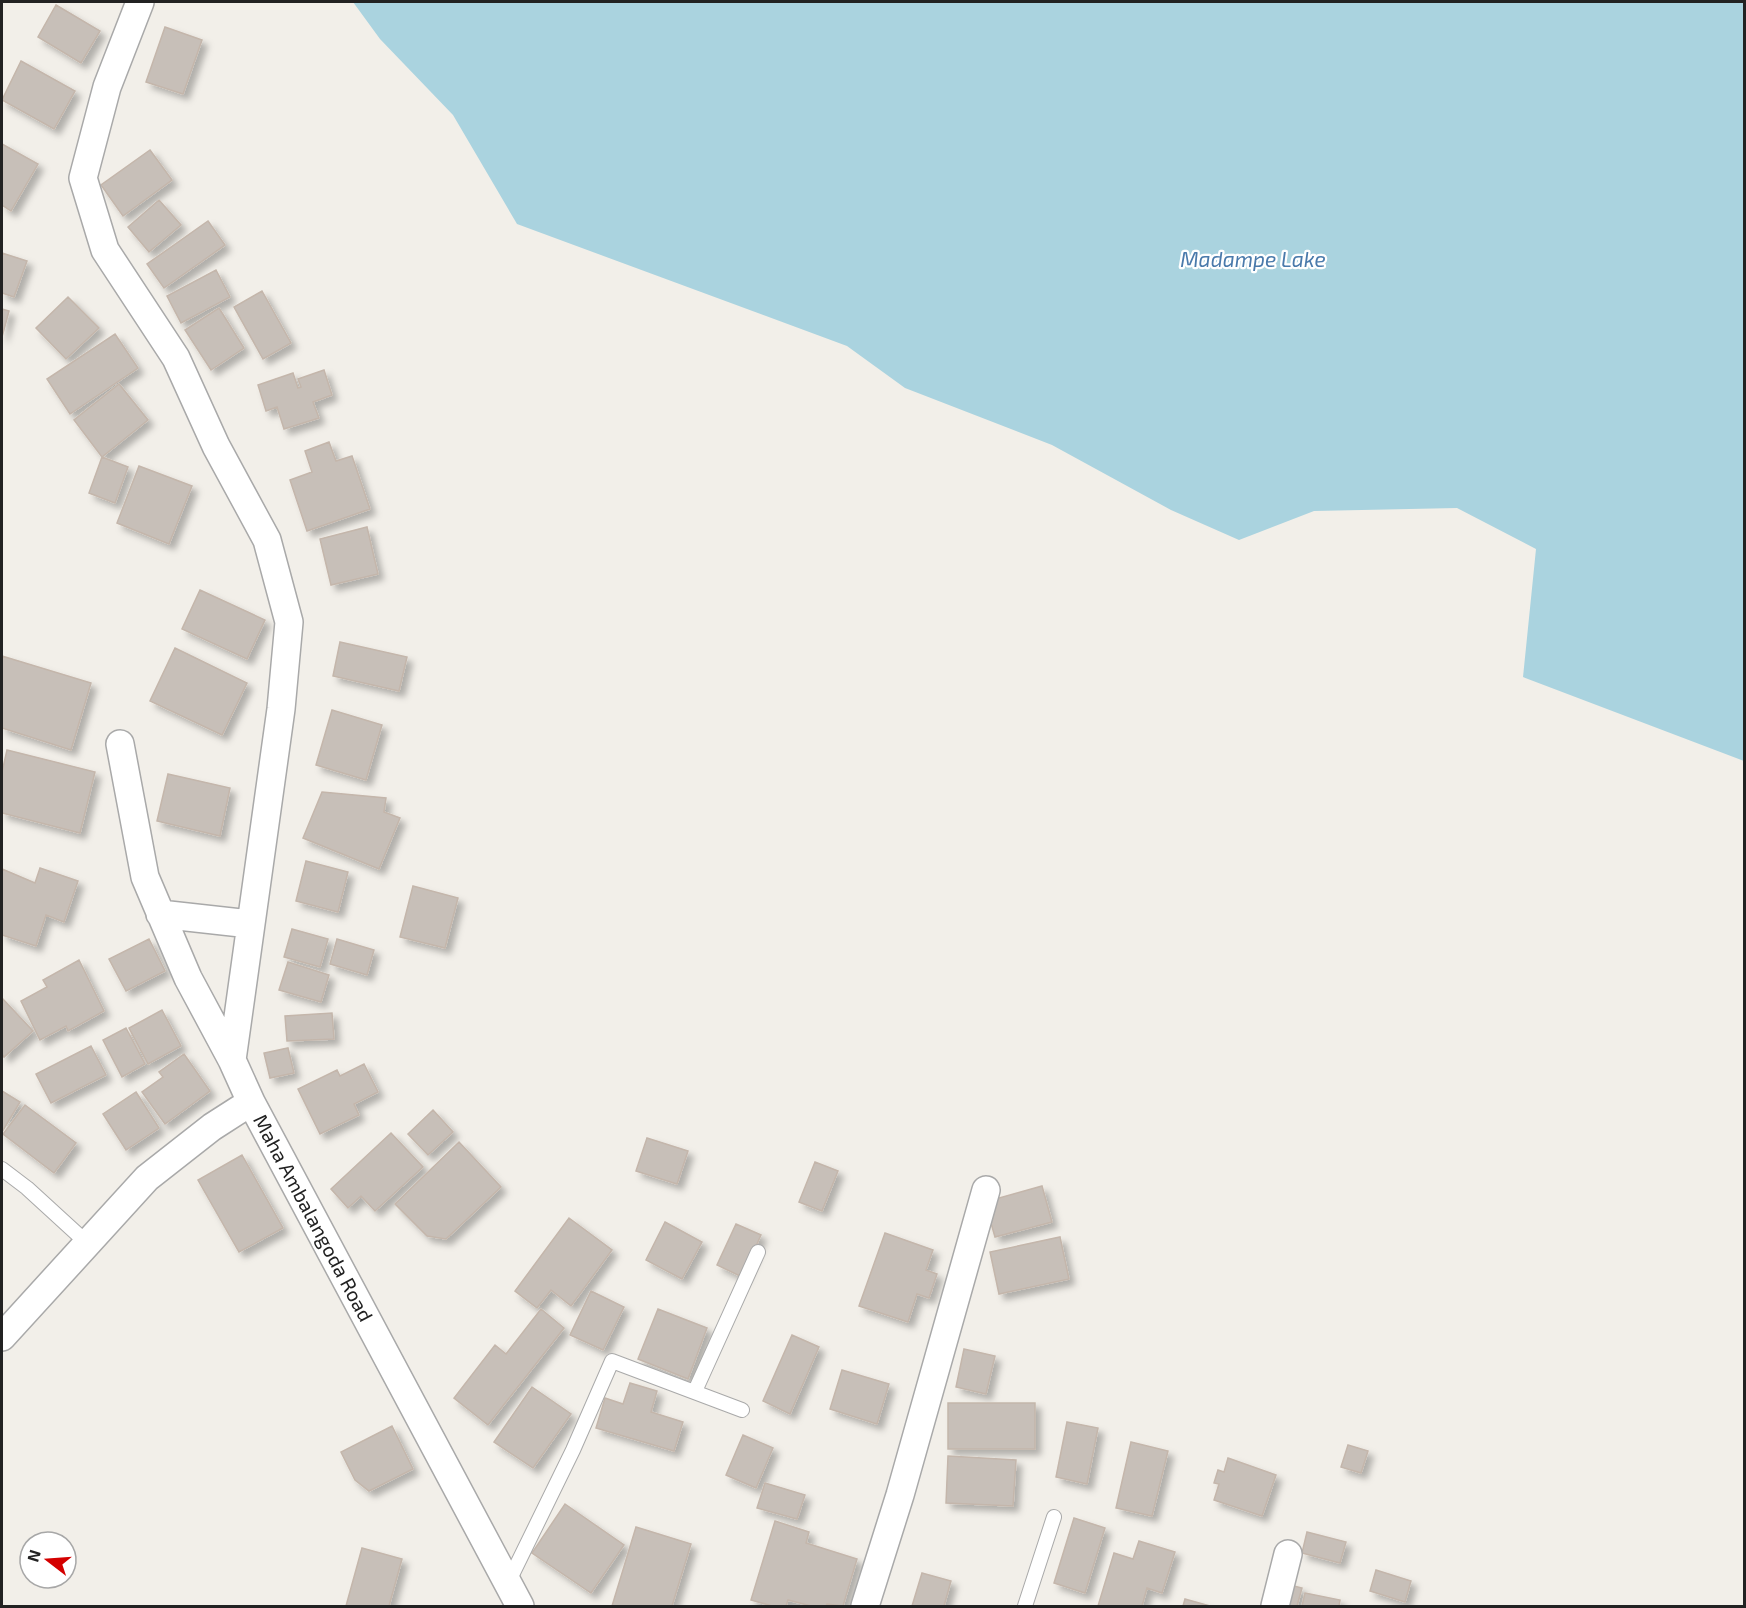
<svg xmlns="http://www.w3.org/2000/svg" width="1746" height="1608" viewBox="0 0 1746 1608" font-family="'Exo 2',sans-serif">
	<defs>
		<filter id="shadow"><feDropShadow dx="5.5" dy="5.5" stdDeviation="3" flood-color="#0004"/></filter>
	</defs>
	<rect width="100%" height="100%" fill="#f2efe9"/>
	<path fill="#aad3df" d="M353 2H1744V761L1523 677 1536 549 1457 508 1314 511 1239 540 1171 510 1052 445 905 388 847 346 517 224 453 115 380 39Z"/>
	<path fill="#c7bfb8" stroke="#c4b6ab" stroke-width="1.5" filter="url(#shadow)" d="M56 5 100 31 81 63 38 37Z
		M165 27 202 40 183 94 146 82Z
		M21 61 75 91 54 129 2 100Z
		M2 144 38 164 11 211 2 205Z
		M150 150 172 180 123 216 101 185Z
		M159 200 181 225 149 252 128 227Z
		M208 221 225 245 164 288 147 264Z
		M2 253 27 261 14 297 2 293Z
		M216 270 230 297 181 323 167 296Z
		M262 291 291 343 263 359 234 307Z
		M68 297 99 328 66 359 36 328Z
		M219 308 244 348 211 370 185 330Z
		M2 309 9 311 2 337Z
		M115 334 138 368 70 414 47 379Z
		M324 370 332 395 313 402 319 418 284 429 277 407 266 411 258 385 293 373 298 388 301 387 298 379Z
		M119 384 148 420 102 457 74 420Z
		M329 442 336 461 352 456 370 509 307 531 290 480 312 472 305 451Z
		M102 457 128 467 115 503 89 493Z
		M139 466 192 486 169 544 117 523Z
		M367 527 378 574 331 585 320 539Z
		M200 590 265 620 247 659 182 629Z
		M340 642 407 657 399 691 333 676Z
		M175 648 247 683 222 735 150 701Z
		M2 656 91 683 71 750 2 728Z
		M332 710 382 725 366 780 316 765Z
		M7 750 95 772 80 833 2 813V772Z
		M168 774 230 788 220 836 157 821Z
		M322 792 386 798 384 812 400 818 379 869 303 838Z
		M306 861 348 872 338 912 296 901Z
		M40 868 78 881 64 922 46 915 36 946 2 935V869L35 883Z
		M413 886 458 898 445 948 400 937Z
		M292 929 328 939 320 967 284 957Z
		M149 939 165 971 126 991 109 959Z
		M337 939 374 950 367 975 330 964Z
		M79 960 104 1011 68 1031 66 1026 40 1040 21 1001 47 987 43 980Z
		M288 962 329 975 321 1002 279 990Z
		M2 998 33 1031 4 1057 2 1054Z
		M162 1010 181 1046 148 1064 129 1028Z
		M332 1013 334 1039 287 1041 285 1016Z
		M126 1028 145 1064 122 1077 103 1040Z
		M91 1046 106 1075 51 1103 36 1074Z
		M288 1048 294 1073 270 1078 264 1053Z
		M184 1054 210 1091 165 1124 142 1092 163 1077 159 1072Z
		M364 1064 378 1092 354 1104 359 1115 320 1134 298 1089 337 1070 340 1076Z
		M2 1091 20 1102 2 1132Z
		M136 1092 159 1128 126 1150 103 1114Z
		M25 1105 76 1143 54 1173 3 1134Z
		M433 1110 453 1132 428 1155 408 1134Z
		M391 1133 423 1167 375 1211 361 1196 348 1208 331 1189Z
		M647 1138 688 1151 677 1184 636 1171Z
		M459 1142 501 1187 446 1239 427 1236 395 1204Z
		M242 1155 283 1228 239 1252 198 1180Z
		M815 1162 838 1171 822 1211 799 1202Z
		M1042 1186 1052 1222 995 1237 985 1202Z
		M569 1218 612 1250 571 1306 551 1290 537 1308 515 1291Z
		M665 1222 702 1242 682 1279 646 1260Z
		M736 1224 761 1235 742 1277 717 1265Z
		M885 1233 933 1250 926 1270 937 1274 929 1298 917 1294 908 1322 859 1306Z
		M1060 1237 1069 1279 999 1294 990 1252Z
		M591 1291 624 1307 603 1350 570 1335Z
		M541 1309 564 1328 488 1425 454 1398 495 1345 506 1354Z
		M658 1309 707 1328 688 1379 638 1359Z
		M792 1335 819 1347 790 1414 763 1401Z
		M964 1349 995 1356 986 1394 956 1387Z
		M842 1370 889 1384 877 1424 830 1409Z
		M630 1383 657 1391 651 1412 683 1422 674 1451 596 1428 605 1398 623 1404Z
		M532 1387 571 1414 533 1468 494 1442Z
		M948 1403H1035V1449H948Z
		M1067 1422 1098 1428 1087 1484 1056 1477Z
		M392 1426 413 1469 369 1491 355 1480 341 1452Z
		M743 1435 773 1448 756 1488 726 1475Z
		M1131 1442 1168 1451 1152 1516 1116 1508Z
		M1348 1445 1368 1451 1361 1473 1341 1467Z
		M948 1456 1016 1460 1013 1506 946 1503Z
		M1228 1458 1276 1475 1262 1516 1214 1500 1219 1484 1214 1483 1218 1470 1224 1472Z
		M765 1483 805 1495 797 1519 757 1508Z
		M565 1504 624 1545 591 1593 532 1553Z
		M1074 1518 1105 1528 1085 1593 1054 1583Z
		M775 1521 809 1532 806 1543 857 1559 843 1606 827 1604 826 1606H811L788 1600 786 1606H772L751 1600Z
		M636 1527 691 1544 672 1606H612Z
		M1307 1532 1346 1542 1340 1563 1302 1553Z
		M1139 1541 1175 1552 1162 1593 1147 1588 1142 1606H1098L1114 1553 1133 1559Z
		M362 1548 402 1559 389 1606H346Z
		M1376 1570 1411 1581 1405 1602 1370 1591Z
		M922 1573 951 1581 944 1606H912Z
		M1286 1584 1302 1588 1297 1606H1280Z
		M1305 1593 1340 1600 1339 1606H1302Z
		M1185 1599 1210 1606H1183Z"/>
	<g fill="none" stroke-linecap="round" stroke-linejoin="round">
		<defs>
			<path id="service" d="M2 1169 27 1188 86 1242
				M695 1391 758 1252
				M508 1583 573 1450 612 1361 742 1410
				M1025 1606 1054 1517"/>
			<path id="minor" d="M140 2 107 87 83 178 105 250 176 358 216 446 267 540 289 622 281 709 232 1060 251 1102
				M120 744 145 877 188 978 232 1060
				M160 914 250 924
				M2 1337 147 1178 212 1127 251 1102 520 1606
				M865 1606 900 1495 986 1190
				M1275 1606 1288 1554"/>
		</defs>
		<use href="#service" stroke="#a9a9a9" stroke-width="16"/>
		<use href="#minor" stroke="#a9a9a9" stroke-width="30"/>
		<use href="#service" stroke="#fff" stroke-width="14"/>
		<use href="#minor" stroke="#fff" stroke-width="27"/>
	</g>
	<g text-anchor="middle" stroke-width="4.5" stroke-linejoin="round" paint-order="stroke">
		<g font-size="20" fill="#222" stroke="#fff">
			<text transform="translate(313 1218) rotate(62)" y="7">Maha Ambalangoda Road</text>
		</g>
		<g font-size="21" font-style="italic" fill="#4a7aab" stroke="#fff">
			<text x="1253" y="267">Madampe Lake</text>
		</g>
	</g>
	<rect width="1746" height="1608" fill="none" stroke="#222222" stroke-width="6"/>
	<g transform="translate(48 1560) rotate(287)"><circle r="28" fill="#ffffff" stroke="#a7a7a7" stroke-width="1.5"/>
	<path d="M0-4.5L10 22L0 15L-10 22Z" fill="#d40000"/>
	<text y="-9" font-size="16" font-weight="bold" text-anchor="middle" fill="#222222">N</text>
	</g>
</svg>
